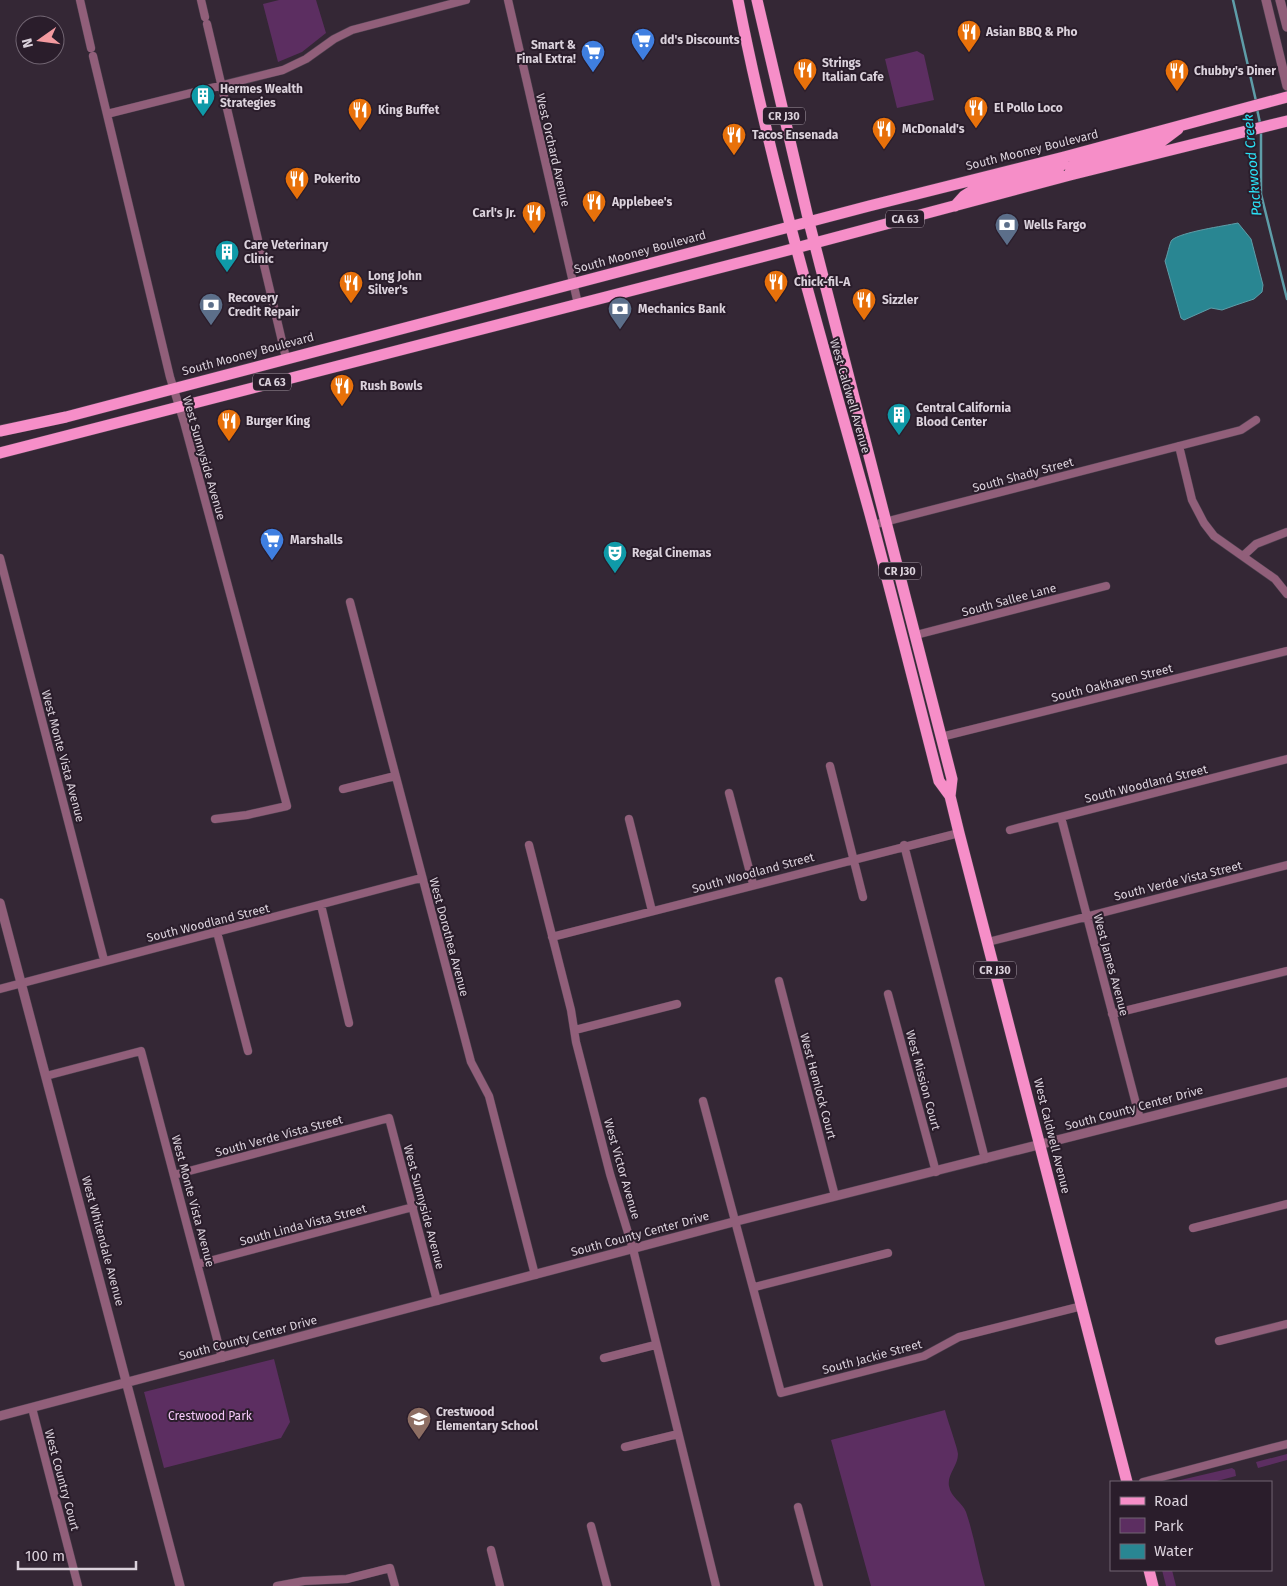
<svg xmlns="http://www.w3.org/2000/svg" width="1287" height="1586" viewBox="0 0 1287 1586" font-family="'Fira Sans',sans-serif">
	<rect width="100%" height="100%" fill="#342735"/>
	<path fill="#5c2e61" d="M279 0H316L326 33 302 52 278 62 263 4Z
		M917 51 924 55 934 100 897 108 885 59Z
		M274 1359 290 1422 281 1438 164 1468 144 1392Z
		M945 1410C947 1419 958 1449 958 1454 958 1466 947 1474 949 1486 951 1498 962 1502 966 1512 974 1535 978 1562 985 1586H871L831 1440Z
		M1287 1454V1460L1258 1468 1256 1462Z
		M1232 1468 1235 1470 1236 1476 1213 1482H1172Z
		M1162 1570H1172L1176 1586H1166Z"/>
	<path fill="#298692" stroke="#5e9da8" d="M1238 223 1251 239 1263 285 1262 292 1254 299 1236 305 1222 310 1211 308 1184 320 1181 318 1165 261C1167 257 1170 241 1172 240 1181 232 1224 226 1238 223Z"/>
	<g fill="none" stroke-linecap="round" stroke-linejoin="round">
		<path stroke="#5e9da8" stroke-width="2.5" d="M1233 0 1256 101
			M1257 109 1260 123
			M1261 131V194L1287 299"/>
		<defs>
			<path id="minor" d="M80 0 91 48
				M201 0 205 17
				M508 0 578 304
				M207 24 286 358
				M93 56 170 377 184 422 287 806 247 815 215 819
				M107 114 283 70 306 59 334 39 352 30 466 0
				M1179 446 1192 500 1204 523 1214 536 1275 579 1287 594
				M873 525 1241 430 1256 420
				M1243 556 1256 544 1287 532
				M0 558 104 960
				M350 602 471 1062 489 1096 535 1275
				M916 635 1106 586
				M941 737 1287 651
				M830 766 863 897
				M343 789 395 776
				M729 793 753 884
				M1061 817 1140 1119
				M629 819 652 911
				M1010 830 1287 759
				M529 845 571 1010 576 1042 610 1174 633 1249 716 1586
				M904 845 985 1159
				M321 905 349 1023
				M217 932 248 1051
				M552 937 959 833
				M988 942 1287 865
				M779 981 835 1196
				M0 989 421 878
				M888 994 936 1172
				M1112 1014 1287 971
				M575 1030 677 1004
				M46 1076 141 1051 222 1358
				M703 1101 781 1393 924 1356 959 1337 1082 1306
				M174 1175 389 1118 437 1301
				M1193 1228 1287 1204
				M198 1264 413 1207
				M755 1287 888 1253
				M1219 1341 1287 1324
				M604 1358 655 1345
				M32 1408 78 1586
				M625 1447 678 1434
				M1143 1482 1287 1444
				M798 1507 819 1586
				M591 1526 607 1586
				M491 1550 500 1586
				M277 1586 304 1581 347 1579 390 1568 395 1586"/>
			<path id="tertiary" d="M1266 0 1287 86
				M1280 0 1287 27
				M0 903 180 1586
				M0 1416 737 1221 1287 1082"/>
			<path id="primary" d="M738 0C772 174 823 344 870 514 894 603 916 692 939 781L950 796
				M757 0 809 222 952 779 950 796 959 833 1127 1482
				M1070 175 1071 167 1075 164 1162 141 1178 129
				M955 206 964 196 972 191 1058 169 1063 163 1064 157
				M0 431 66 417 869 206 1064 157 1287 97
				M0 453 777 253 1070 175 1287 121
				M1149 1570 1153 1586"/>
		</defs>
		<use href="#minor" stroke="#4f4250" stroke-width="9"/>
		<use href="#tertiary" stroke="#4f4250" stroke-width="10"/>
		<use href="#primary" stroke="#4f4250" stroke-width="12"/>
		<use href="#minor" stroke="#915f7a" stroke-width="8"/>
		<use href="#tertiary" stroke="#915f7a" stroke-width="9"/>
		<use href="#primary" stroke="#f68ec8" stroke-width="11"/>
	</g>
	<defs>
		<symbol id="restaurant-pin" viewBox="-11 -11 22 30"><path d="M0 17L-7.5 6A9.5 9.5 0 1 1 7.5 6Z" fill="#e8710a" stroke="#2a1d2b"/><path d="M-5-6h1v4h1v-4h1v4h1v-4h1v5L-1.5 .5V6h-2V.5L-5-1ZM5-6V6H3V1.5H1.5Q1.5-4 5-6Z" fill="#fff"/></symbol>
		<symbol id="supermarket-pin" viewBox="-11 -11 22 30"><path d="M0 17L-7.5 6A9.5 9.5 0 1 1 7.5 6Z" fill="#3f7fe0" stroke="#2a1d2b"/><path d="M-6-5.5h2.5l.6 2H6L4.5 2H-2.5L-4.4-4H-6ZM-1.5 3.2a1.3 1.3 0 1 0 .1 0ZM3 3.2a1.3 1.3 0 1 0 .1 0Z" fill="#fff"/></symbol>
		<symbol id="building-pin" viewBox="-11 -11 22 30"><path d="M0 17L-7.5 6A9.5 9.5 0 1 1 7.5 6Z" fill="#0f9aa8" stroke="#2a1d2b"/><path d="M-4-6H4V6H1V3H-1V6H-4ZM-2.5-4.3h1.7v1.8h-1.7ZM.8-4.3h1.7v1.8H.8ZM-2.5-1h1.7V.8h-1.7ZM.8-1h1.7V.8H.8Z" fill="#fff"/></symbol>
		<symbol id="bank-pin" viewBox="-11 -11 22 30"><path d="M0 17L-7.5 6A9.5 9.5 0 1 1 7.5 6Z" fill="#5c6f8a" stroke="#2a1d2b"/><path d="M-6-4H6V4H-6ZM0-2.3a2.3 2.3 0 1 0 0 4.6a2.3 2.3 0 1 0 0-4.6Z" fill="#fff"/></symbol>
		<symbol id="theatre-pin" viewBox="-11 -11 22 30"><path d="M0 17L-7.5 6A9.5 9.5 0 1 1 7.5 6Z" fill="#0f9aa8" stroke="#2a1d2b"/><path d="M-5-5.5Q0-4 5-5.5V0Q5 5 0 6Q-5 5-5 0ZM-3.3-2.5H-1v1.5H-3.3ZM1-2.5H3.3v1.5H1ZM-2.8 1Q0 5.5 2.8 1Z" fill="#fff"/></symbol>
		<symbol id="school-pin" viewBox="-11 -11 22 30"><path d="M0 17L-7.5 6A9.5 9.5 0 1 1 7.5 6Z" fill="#8d6e63" stroke="#2a1d2b"/><path d="M0-5L7-2L0 1L-7-2ZM-4 1L0 2.5L4 1V4Q0 6-4 4Z" fill="#fff"/></symbol>
	</defs>
	<g fill-rule="evenodd">
		<use href="#restaurant-pin" x="955" y="18" width="28" height="38"/>
		<use href="#supermarket-pin" x="629" y="26" width="28" height="38"/>
		<use href="#supermarket-pin" x="579" y="38" width="28" height="38"/>
		<use href="#restaurant-pin" x="791" y="56" width="28" height="38"/>
		<use href="#restaurant-pin" x="1163" y="57" width="28" height="38"/>
		<use href="#building-pin" x="189" y="82" width="28" height="38"/>
		<use href="#restaurant-pin" x="962" y="94" width="28" height="38"/>
		<use href="#restaurant-pin" x="346" y="96" width="28" height="38"/>
		<use href="#restaurant-pin" x="870" y="115" width="28" height="38"/>
		<use href="#restaurant-pin" x="720" y="121" width="28" height="38"/>
		<use href="#restaurant-pin" x="283" y="165" width="28" height="38"/>
		<use href="#restaurant-pin" x="580" y="188" width="28" height="38"/>
		<use href="#restaurant-pin" x="520" y="199" width="28" height="38"/>
		<use href="#bank-pin" x="993" y="211" width="28" height="38"/>
		<use href="#building-pin" x="213" y="238" width="28" height="38"/>
		<use href="#restaurant-pin" x="762" y="268" width="28" height="38"/>
		<use href="#restaurant-pin" x="337" y="269" width="28" height="38"/>
		<use href="#restaurant-pin" x="850" y="286" width="28" height="38"/>
		<use href="#bank-pin" x="197" y="291" width="28" height="38"/>
		<use href="#bank-pin" x="606" y="295" width="28" height="38"/>
		<use href="#restaurant-pin" x="328" y="372" width="28" height="38"/>
		<use href="#building-pin" x="885" y="401" width="28" height="38"/>
		<use href="#restaurant-pin" x="215" y="407" width="28" height="38"/>
		<use href="#supermarket-pin" x="258" y="526" width="28" height="38"/>
		<use href="#theatre-pin" x="601" y="539" width="28" height="38"/>
		<use href="#school-pin" x="405" y="1405" width="28" height="38"/>
	</g>
	<g text-anchor="middle" stroke-width="4" stroke-linejoin="round" paint-order="stroke">
		<g fill="#2a1d2b" stroke="#a69ca7" stroke-width="1">
			<rect x="763" y="107.5" width="42" height="17" rx="4"/>
			<rect x="886" y="210.5" width="38" height="17" rx="4"/>
			<rect x="253" y="373.5" width="38" height="17" rx="4"/>
			<rect x="879" y="562.5" width="42" height="17" rx="4"/>
			<rect x="974" y="961.5" width="42" height="17" rx="4"/>
		</g>
		<g font-size="11" font-weight="bold" fill="#dbd2dc">
			<text x="784" y="120">CR J30</text>
			<text x="905" y="223">CA 63</text>
			<text x="272" y="386">CA 63</text>
			<text x="900" y="575">CR J30</text>
			<text x="995" y="974">CR J30</text>
		</g>
		<g font-size="12" font-weight="bold" fill="#dbd2dc" stroke="#2a1d2b" text-anchor="start">
			<text x="986" y="36">Asian BBQ &amp; Pho</text>
			<text x="660" y="44">dd's Discounts</text>
			<text x="576" y="49" text-anchor="end">Smart &amp;<tspan x="576" dy="14">Final Extra!</tspan></text>
			<text x="822" y="67">Strings<tspan x="822" dy="14">Italian Cafe</tspan></text>
			<text x="1194" y="75">Chubby's Diner</text>
			<text x="220" y="93">Hermes Wealth<tspan x="220" dy="14">Strategies</tspan></text>
			<text x="994" y="112">El Pollo Loco</text>
			<text x="378" y="114">King Buffet</text>
			<text x="902" y="133">McDonald's</text>
			<text x="752" y="139">Tacos Ensenada</text>
			<text x="314" y="183">Pokerito</text>
			<text x="612" y="206">Applebee's</text>
			<text x="516" y="217" text-anchor="end">Carl's Jr.</text>
			<text x="1024" y="229">Wells Fargo</text>
			<text x="244" y="249">Care Veterinary<tspan x="244" dy="14">Clinic</tspan></text>
			<text x="368" y="280">Long John<tspan x="368" dy="14">Silver's</tspan></text>
			<text x="794" y="286">Chick-fil-A</text>
			<text x="228" y="302">Recovery<tspan x="228" dy="14">Credit Repair</tspan></text>
			<text x="882" y="304">Sizzler</text>
			<text x="638" y="313">Mechanics Bank</text>
			<text x="360" y="390">Rush Bowls</text>
			<text x="916" y="412">Central California<tspan x="916" dy="14">Blood Center</tspan></text>
			<text x="246" y="425">Burger King</text>
			<text x="290" y="544">Marshalls</text>
			<text x="632" y="557">Regal Cinemas</text>
			<text x="436" y="1416">Crestwood<tspan x="436" dy="14">Elementary School</tspan></text>
		</g>
		<g font-size="12" fill="#dbd2dc" stroke="#2a1d2b">
			<text transform="translate(553 150) rotate(77)" y="4">West Orchard Avenue</text>
			<text transform="translate(1032 150) rotate(-14)" y="4">South Mooney Boulevard</text>
			<text transform="translate(640 252) rotate(-15)" y="4">South Mooney Boulevard</text>
			<text transform="translate(248 354) rotate(-15)" y="4">South Mooney Boulevard</text>
			<text transform="translate(850 396) rotate(74)" y="4">West Caldwell Avenue</text>
			<text transform="translate(204 458) rotate(74)" y="4">West Sunnyside Avenue</text>
			<text transform="translate(1023 475) rotate(-15)" y="4">South Shady Street</text>
			<text transform="translate(1009 600) rotate(-15)" y="4">South Sallee Lane</text>
			<text transform="translate(1112 683) rotate(-14)" y="4">South Oakhaven Street</text>
			<text transform="translate(63 756) rotate(75)" y="4">West Monte Vista Avenue</text>
			<text transform="translate(1146 784) rotate(-14)" y="4">South Woodland Street</text>
			<text transform="translate(753 873) rotate(-15)" y="4">South Woodland Street</text>
			<text transform="translate(1178 881) rotate(-14)" y="4">South Verde Vista Street</text>
			<text transform="translate(208 923) rotate(-14)" y="4">South Woodland Street</text>
			<text transform="translate(449 937) rotate(75)" y="4">West Dorothea Avenue</text>
			<text transform="translate(1111 965) rotate(75)" y="4">West James Avenue</text>
			<text transform="translate(923 1080) rotate(75)" y="4">West Mission Court</text>
			<text transform="translate(818 1086) rotate(75)" y="4">West Hemlock Court</text>
			<text transform="translate(1134 1108) rotate(-15)" y="4">South County Center Drive</text>
			<text transform="translate(279 1136) rotate(-15)" y="4">South Verde Vista Street</text>
			<text transform="translate(1052 1136) rotate(76)" y="4">West Caldwell Avenue</text>
			<text transform="translate(622 1169) rotate(74)" y="4">West Victor Avenue</text>
			<text transform="translate(193 1201) rotate(75)" y="4">West Monte Vista Avenue</text>
			<text transform="translate(424 1207) rotate(75)" y="4">West Sunnyside Avenue</text>
			<text transform="translate(303 1225) rotate(-15)" y="4">South Linda Vista Street</text>
			<text transform="translate(640 1234) rotate(-15)" y="4">South County Center Drive</text>
			<text transform="translate(103 1241) rotate(75)" y="4">West Whitendale Avenue</text>
			<text transform="translate(248 1338) rotate(-15)" y="4">South County Center Drive</text>
			<text transform="translate(872 1357) rotate(-15)" y="4">South Jackie Street</text>
			<text transform="translate(62 1480) rotate(75)" y="4">West Country Court</text>
		</g>
		<g font-size="12" fill="#f5c8f9" stroke="#2a1d2b">
			<text x="210" y="1420">Crestwood Park</text>
		</g>
		<g font-size="14" font-style="italic" fill="#2ae2f6" stroke="#2a1d2b">
			<text transform="translate(1252 165) rotate(-95)" y="5">Packwood Creek</text>
		</g>
	</g>
	<rect x="1110" y="1481" width="162" height="90" fill="#2a1d2b" stroke="#716572"/>
	<rect x="1120" y="1497" width="25" height="8" fill="#f68ec8" stroke="#716572"/>
	<text x="1154" y="1506" font-size="15" fill="#dbd2dc">Road</text>
	<rect x="1120" y="1518" width="25" height="15" fill="#5c2e61" stroke="#716572"/>
	<text x="1154" y="1531" font-size="15" fill="#dbd2dc">Park</text>
	<rect x="1120" y="1544" width="25" height="15" fill="#298692" stroke="#716572"/>
	<text x="1154" y="1556" font-size="15" fill="#dbd2dc">Water</text>
	<g transform="translate(40 40) rotate(256)"><circle r="24" fill="#2a1d2b" stroke="#716572"/>
	<path d="M0-4L9 19L0 12L-9 19Z" fill="#f49aa0"/>
	<text y="-8" font-size="14" font-weight="bold" text-anchor="middle" fill="#dbd2dc">N</text>
	</g>
	<path d="M18 1561v8h118v-8" fill="none" stroke="#dbd2dc" stroke-width="2.5"/>
	<text x="25" y="1561" font-size="15" fill="#dbd2dc" stroke="#2a1d2b" stroke-width="4" paint-order="stroke">100 m</text>
</svg>
